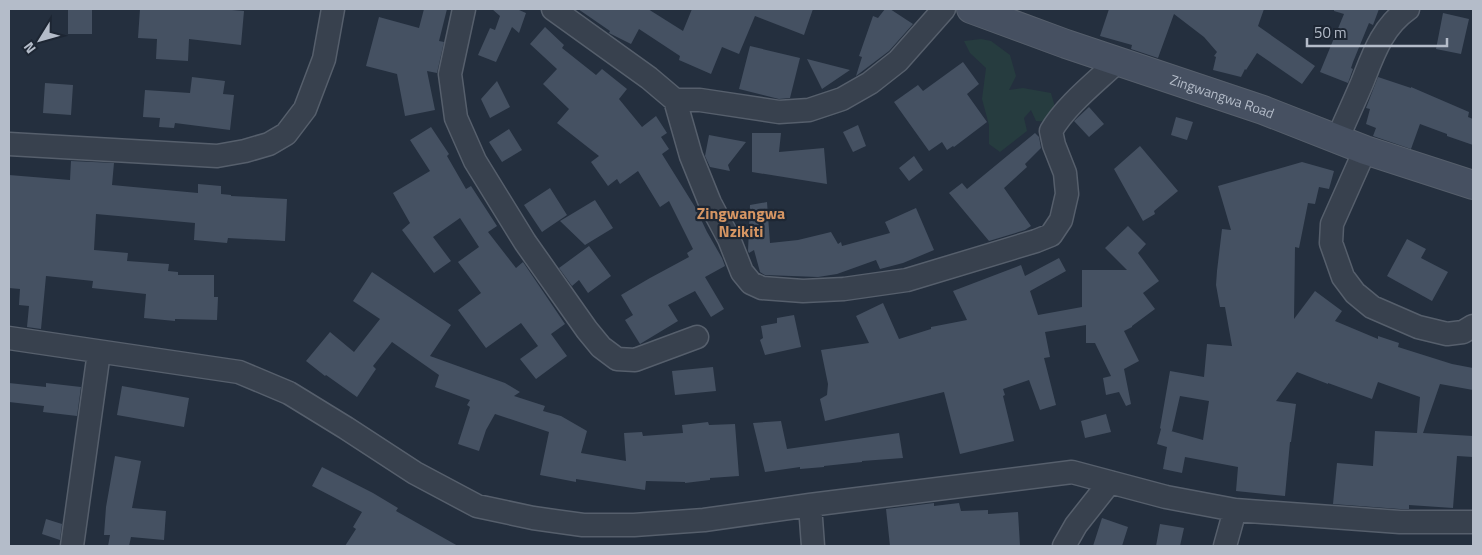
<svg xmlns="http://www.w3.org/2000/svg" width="1482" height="555" viewBox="0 0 1482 555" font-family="'Titillium Web',sans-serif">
	<rect width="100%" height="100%" fill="#242f3e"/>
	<path fill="#263c3f" d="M981 39 991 41 1010 55 1016 76 1009 90 1023 88 1051 93 1055 107 1050 122 1036 121 1031 110 1024 118 1027 131 1000 152 989 144V125L982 99 986 68 970 53 964 41Z"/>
	<path fill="#455162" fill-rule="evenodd" d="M68 9H92V34H68Z
		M140 9H232V10L244 11 241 45 189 39 188 61 156 59 157 39 138 38Z
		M424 9H447L439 41 444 42 437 73 427 71 435 110 405 116 397 74 366 66 379 17 419 28Z
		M492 9H519V10L526 13 519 33 512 27 496 62 478 55 490 28 495 30 500 16Z
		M578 9H648L683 31 692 9H813L804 35 755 16 739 54 722 47 711 74 679 60 680 56 639 29 631 44 609 33 610 31Z
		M885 9H890L913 24 889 51 856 76 862 57 859 56 873 16 878 18Z
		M1109 9H1264L1258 26 1315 66 1302 84 1257 53 1246 70 1245 69 1241 77 1213 70 1216 57 1214 56 1217 52 1204 37 1174 14 1158 58 1131 49 1132 45 1100 36Z
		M1334 9H1379L1373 25 1369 23 1353 62 1351 68 1353 69 1348 83 1320 72 1344 14 1334 11Z
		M1443 13 1469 19 1461 54 1436 49Z
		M545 27 564 45 562 48 596 75 602 69 627 89 619 99 642 127 656 116 667 133 661 137 669 149 662 154 695 207 707 232 722 258 725 266 705 277 724 309 711 317 695 291 668 305 678 321 640 344 625 320 633 315 621 295 650 278 689 257 687 253 693 249 669 201 660 207 638 171 620 184 617 179 608 186 591 162 599 156 557 123 569 109 543 84 557 69 530 44Z
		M750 46 800 58 790 98 779 99 739 89Z
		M807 59 850 70 822 89Z
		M963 62 979 84 967 94 987 122 954 147 953 146 947 150 942 142 929 151 894 102 918 85 923 91Z
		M192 77 225 81 223 94 234 95 230 130 175 123 174 128 159 127 160 118 143 117 145 90 190 93Z
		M1378 77 1411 88V87L1469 112 1468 117 1473 119V145L1447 136V134L1420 124 1411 149 1373 136 1376 128 1366 124 1370 109 1366 108Z
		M497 81 510 107 490 118 481 99Z
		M45 83 73 85 71 115 43 113Z
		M1089 107 1104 124 1089 137 1074 121Z
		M1176 117 1193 122 1187 140 1171 135Z
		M858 125 866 146 853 152 843 132Z
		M431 127 449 154 447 156 466 189 471 186 497 226 488 232 516 268 523 262 565 324 551 334 567 356 536 379 520 359 538 346 521 323 486 348 458 310 481 293 458 262 479 247 460 218 433 237 451 261 434 273 402 230 410 223 393 193 430 171 410 140Z
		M509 129 522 150 502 162 489 142Z
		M752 133H781L779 152 824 148 827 184 752 172Z
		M1035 133 1039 137 1041 148 1025 164 1027 167 1004 188 1031 226 1025 230 989 241 949 193 962 183 967 189Z
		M709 135 746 142 728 165 730 171 710 167 705 156Z
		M1140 146 1178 191 1154 211 1155 214 1143 221 1114 169Z
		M914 156 923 170 909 181 899 168Z
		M71 161 114 163 112 185 198 193V184L221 186V194L231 195V196L287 199 285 241 228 238 227 243 194 240 195 223 96 214 94 250 128 253 127 261 169 264 168 271 178 272V275H214V297H218L217 320 175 319V321L144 318 146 294 92 288 93 281 46 276 41 329 27 327 29 306 19 305 20 289 9 288V175L70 180Z
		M1302 162 1334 171 1329 189 1319 187 1315 204 1308 203 1299 248 1295 247 1294 319 1315 291 1342 311 1335 321 1378 339V336L1399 343 1398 347 1452 364 1473 368V390L1440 384 1423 433 1473 436V457L1457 456 1453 508 1409 505V509H1400L1333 504 1337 463 1373 466 1375 431 1417 433 1420 397 1378 382 1372 399 1328 383V384L1297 372 1276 401 1296 404 1291 442H1290L1285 496 1236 491 1238 467 1185 457 1182 473 1163 469 1167 447 1157 444 1161 429 1160 428 1170 371 1204 377 1207 344 1232 346 1225 307H1220L1216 285 1217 271 1222 229 1231 230 1218 186ZM1180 396 1209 401 1203 440 1171 431H1172Z
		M550 188 567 215 542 232 524 205Z
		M595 200 613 228 585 245 560 221Z
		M767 202 770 243 798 240 831 232 838 244 841 242 842 246 890 233 885 222 916 208 934 250 903 263 880 269 876 260 837 274 818 277 765 275 760 272 754 250 749 253 748 251 750 205Z
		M1128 226 1146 244 1138 253 1159 281 1143 293 1155 309 1132 326V327L1124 331 1139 361 1124 369 1131 404 1126 406 1119 392 1106 395 1103 378 1111 376 1095 343H1086V325L1045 332 1050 357 1044 358 1056 405 1040 410 1029 380 1003 389 1005 395 1003 396 1014 441 960 454 944 392 825 421 820 399 827 395 828 384 821 350 869 343 856 316 883 303 899 339 931 329V327L967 320 953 291 1021 265 1025 276 1059 258 1066 271 1030 291 1038 315 1082 307V270H1127L1105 248Z
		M1407 239 1426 249 1421 258 1448 272 1432 301 1387 276Z
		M589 246 611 276 588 293 579 280 572 286 559 268Z
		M372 272 451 325 430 356 505 383 520 392 514 396 545 406 543 411 561 416 587 431 581 453 626 461 624 433 642 432 643 436 683 433 682 425 708 422 709 425 735 424 739 476 710 478V480L685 483V482L646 481 645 490 576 479V482L540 475 549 432 495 414 486 430 479 451 458 444 470 407 467 405 470 400 435 387 439 375 392 342 373 366 376 369 357 397 326 375 325 376 306 361 330 332 354 352 380 319 353 301Z
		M794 315 801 347 765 355 760 340 763 338 761 326 777 323V318Z
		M713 367 716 391 675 395 672 371Z
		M9 383 46 387V383L81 387 77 416 43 412 44 406 9 402Z
		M122 386 189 398 184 427 117 415Z
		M1106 414 1111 432 1085 438 1081 421Z
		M781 421 787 449 899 433 903 458 862 461V462L824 466V467L800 469V467L765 472 753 423Z
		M115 456 141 461 132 508 166 511 164 540 131 537 129 546H108L110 535H104L106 507Z
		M322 467 373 493 398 508 396 511 458 546H345L356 529 353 527 362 512 312 486Z
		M934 503V506L959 503 961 511 988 510V514L1018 512 1020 546H890L886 509Z
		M1102 518 1128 527 1122 546H1093Z
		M46 519 62 524 60 540 42 534Z
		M1160 524 1184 528 1180 546H1156Z"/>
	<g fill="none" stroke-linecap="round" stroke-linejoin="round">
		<defs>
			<path id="street" d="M464 9 450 74 456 118 475 161 525 242 587 330 601 347 617 359 635 360 697 337
				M553 9 649 78 675 100H700L779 112 809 110 842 99 870 83 898 61 944 9
				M675 100 691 156 710 203 729 239 742 272 751 283 762 288 803 291 844 289 907 280 1036 241 1051 235 1061 220 1067 194 1065 173 1054 145 1051 131C1066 105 1096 82 1118 61
				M1337 140C1345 121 1354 102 1362 83 1373 55 1382 27 1408 9
				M9 144 217 156 245 151 269 144 286 134 305 109 324 59 333 9
				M1365 150 1332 224 1331 243 1343 277 1355 293 1372 307 1418 327 1447 334 1463 332 1473 326
				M9 338 239 372 289 393 346 428 415 473 477 506 533 518 583 525H634L704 520 810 505 1072 472 1166 497 1235 510 1400 522H1473
				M810 505 813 546
				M72 546 99 352
				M1064 546 1076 525 1110 482
				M1225 546 1235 510"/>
			<g id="secondary">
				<path id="s1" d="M971 9 1066 44 1263 110 1365 150 1473 185"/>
			</g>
		</defs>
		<use href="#street" stroke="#565f6c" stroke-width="25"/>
		<use href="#secondary" stroke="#565f6c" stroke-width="30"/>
		<use href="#street" stroke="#38414e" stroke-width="22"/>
		<use href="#secondary" stroke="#465061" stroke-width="28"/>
	</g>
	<g text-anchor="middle" stroke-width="4.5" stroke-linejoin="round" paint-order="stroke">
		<g font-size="14" fill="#b4bcc9" stroke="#1d2633">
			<text dy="5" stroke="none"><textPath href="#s1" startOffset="266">Zingwangwa Road</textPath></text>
		</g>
		<g font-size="16" font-weight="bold" fill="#d59563" stroke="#1d2633">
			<text x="741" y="219">Zingwangwa<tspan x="741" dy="18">Nzikiti</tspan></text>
		</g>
	</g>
	<rect width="1482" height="555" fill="none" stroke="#b4bcc9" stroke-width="20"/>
	<g transform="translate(40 40) rotate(233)" stroke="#1d2633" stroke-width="4" paint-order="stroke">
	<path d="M0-4L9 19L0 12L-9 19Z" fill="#b4bcc9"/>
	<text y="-8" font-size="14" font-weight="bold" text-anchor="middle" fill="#b4bcc9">N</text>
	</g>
	<path d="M1307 38v8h140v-8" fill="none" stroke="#b4bcc9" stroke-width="2.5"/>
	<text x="1314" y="38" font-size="15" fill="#b4bcc9" stroke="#1d2633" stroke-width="4" paint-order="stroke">50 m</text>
</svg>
